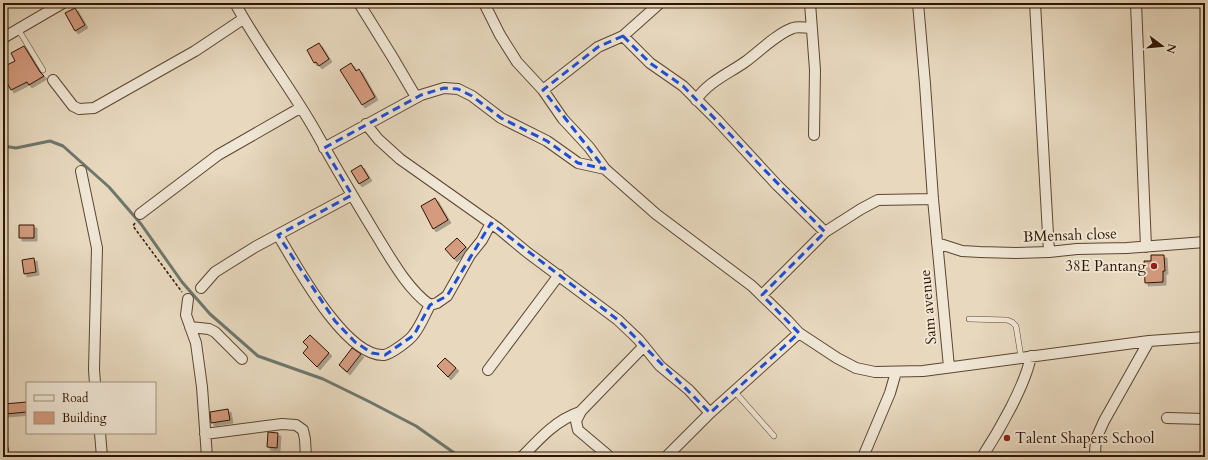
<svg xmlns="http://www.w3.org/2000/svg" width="1208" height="460" viewBox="0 0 1208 460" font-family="Cardo,serif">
	<defs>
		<filter id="shadow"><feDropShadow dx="3" dy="3" stdDeviation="0" flood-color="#0004"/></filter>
	</defs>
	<rect width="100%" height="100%" fill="#e7d8be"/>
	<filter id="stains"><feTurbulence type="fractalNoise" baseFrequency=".005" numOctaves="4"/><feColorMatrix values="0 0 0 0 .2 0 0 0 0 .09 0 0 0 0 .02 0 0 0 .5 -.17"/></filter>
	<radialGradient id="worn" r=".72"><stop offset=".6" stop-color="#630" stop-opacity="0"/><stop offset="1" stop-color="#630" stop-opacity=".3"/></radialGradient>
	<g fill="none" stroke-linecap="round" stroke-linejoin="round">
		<path stroke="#6d776b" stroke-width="3" d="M3 146 16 148 50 141 63 146 109 187 141 224 182 282 210 314 258 356 323 379 368 401 416 426 460 457"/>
	</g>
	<path fill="#d49b7f" stroke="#2f1400" filter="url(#shadow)" d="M75 8 85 25 75 31 65 13Z
		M319 43 329 59 319 66 316 62 314 63 307 50Z
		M24 46 40 72 44 76 29 85 27 82 11 90 3 76V67L15 61 11 53Z
		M351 63 356 71 359 69 375 97 362 105 340 70Z
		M361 165 369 178 359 184 351 171Z
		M435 198 448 220 433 229 421 206Z
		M19 225H34V238H19Z
		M457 238 466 247 454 259 445 249Z
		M1151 255H1164L1165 271H1163V282L1145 283 1144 261H1151Z
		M34 258 36 272 24 274 22 260Z
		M310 335 329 353 317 367 303 353 308 347 303 342Z
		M352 348 361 354 347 372 339 365Z
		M445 358 456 368 448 377 437 366Z
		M27 402V412L5 414 4 404Z
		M228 409 230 420 211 423 210 412Z
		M268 432 278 433 277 448 267 447Z"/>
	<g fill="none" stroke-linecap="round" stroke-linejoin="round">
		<defs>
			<path id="service" d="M18 29 43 70
				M969 319 1007 320 1012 322 1016 326 1021 357
				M735 392 774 436"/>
			<path id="minor" d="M235 3C259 48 292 89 317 134 336 168 355 200 375 233 390 257 407 289 430 305L437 303 447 296 470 255 482 240 491 223
				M359 3 393 58 416 97
				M484 3 500 35 517 62 543 90 563 119 589 147 605 169
				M810 3 815 70 814 135
				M918 3 925 84 933 199 949 367
				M1035 3 1049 252
				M1136 3 1146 247
				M623 36 650 63 683 86 717 120 777 185 825 232
				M3 38 63 3
				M53 80 73 106 79 109 94 108 195 51 243 19
				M543 90 598 47 623 36 660 3
				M696 100C708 82 728 74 745 62 759 52 776 34 793 28 798 26 805 28 811 28
				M366 124 378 139 400 159 499 229 528 253 618 320 638 339 660 366 689 390 710 413
				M324 148 421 95 444 88 458 89 472 96 501 118 547 141 578 163 605 169 656 214 752 286 787 320 799 333 837 358 856 368 875 372 923 371 1149 341 1205 337
				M81 171 97 248 94 370 95 383
				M140 214 218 155 300 108
				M278 235C296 265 345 357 384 355 391 354 410 340 414 334 421 325 425 314 430 305
				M937 243 962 251 980 252 1016 253 1049 252 1077 249 1127 248 1205 242
				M201 288 215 272 255 247 352 195
				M762 295 825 232 861 209 878 200 933 199
				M188 299 186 315 196 343 202 387 207 457
				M190 327 209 329 215 332 242 359
				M488 370 559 275
				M1167 418 1205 419
				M100 433 102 457
				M205 434 282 424 296 425 303 430 305 439 306 457
				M3 450V457
				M522 457C539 439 556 420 580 412
				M610 457 578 430 576 421 581 411 644 346
				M666 457 710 413 799 333
				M863 457 890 393 896 372
				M982 457C999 431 1025 386 1031 356
				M1097 457 1095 453 1096 439 1104 421 1149 341"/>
		</defs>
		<use href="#service" stroke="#5d4530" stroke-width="6"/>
		<use href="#minor" stroke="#5d4530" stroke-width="12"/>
		<path stroke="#2f1400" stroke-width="1.5" stroke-dasharray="3 2" stroke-linecap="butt" d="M135 223 133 226 182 292"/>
		<use href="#service" stroke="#efe6d5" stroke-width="5"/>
		<use href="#minor" stroke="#efe6d5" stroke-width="10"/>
	</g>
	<path fill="none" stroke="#1d4ed8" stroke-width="3" stroke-dasharray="8 5" stroke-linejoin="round" d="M623 36 650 63 683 86 825 232 762 295 799 333 710 413 618 320 491 223 447 296 430 305 414 335 385 355 372 353 355 342 335 321 278 235 352 195 324 148 421 95 444 88 458 89 472 96 501 118 547 141 578 163 605 169 543 90 598 47Z"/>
	<g fill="#8f2418" stroke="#efe6d5" stroke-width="1.5">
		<circle cx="1154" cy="266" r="4"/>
		<circle cx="1007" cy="438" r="4"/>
	</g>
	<g text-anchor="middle" stroke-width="4" stroke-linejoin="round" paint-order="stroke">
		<g font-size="15" fill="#2f1400" stroke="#efe6d5">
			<text transform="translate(1070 235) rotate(-2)" y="5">BMensah close</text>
			<text transform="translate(928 307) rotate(-95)" y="5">Sam avenue</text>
		</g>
		<g font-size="15" fill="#2f1400" stroke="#efe6d5" text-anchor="end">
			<text x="1146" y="271">38E Pantang</text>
			<text x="1015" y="443" text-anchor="start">Talent Shapers School</text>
		</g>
	</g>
	<rect width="1208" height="460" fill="none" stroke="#e7d8be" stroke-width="16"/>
	<rect x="4" y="4" width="1200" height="452" fill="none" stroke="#2f1400" stroke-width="2"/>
	<rect x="8" y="8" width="1192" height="444" fill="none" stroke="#2f1400"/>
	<rect x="26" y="382" width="130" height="52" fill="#efe6d5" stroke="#a29280"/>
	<rect x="34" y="395" width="20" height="6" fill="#efe6d5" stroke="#a29280"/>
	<text x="62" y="402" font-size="12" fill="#2f1400">Road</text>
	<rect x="34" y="412" width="20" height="12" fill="#d49b7f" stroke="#a29280"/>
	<text x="62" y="422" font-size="12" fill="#2f1400">Building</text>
	<g transform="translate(1162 46) rotate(106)" stroke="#efe6d5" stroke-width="3" paint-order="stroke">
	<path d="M0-3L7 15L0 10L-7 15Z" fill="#2f1400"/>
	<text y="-6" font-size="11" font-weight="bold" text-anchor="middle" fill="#2f1400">N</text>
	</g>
	<rect width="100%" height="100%" filter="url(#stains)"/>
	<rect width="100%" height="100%" fill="url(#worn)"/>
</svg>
